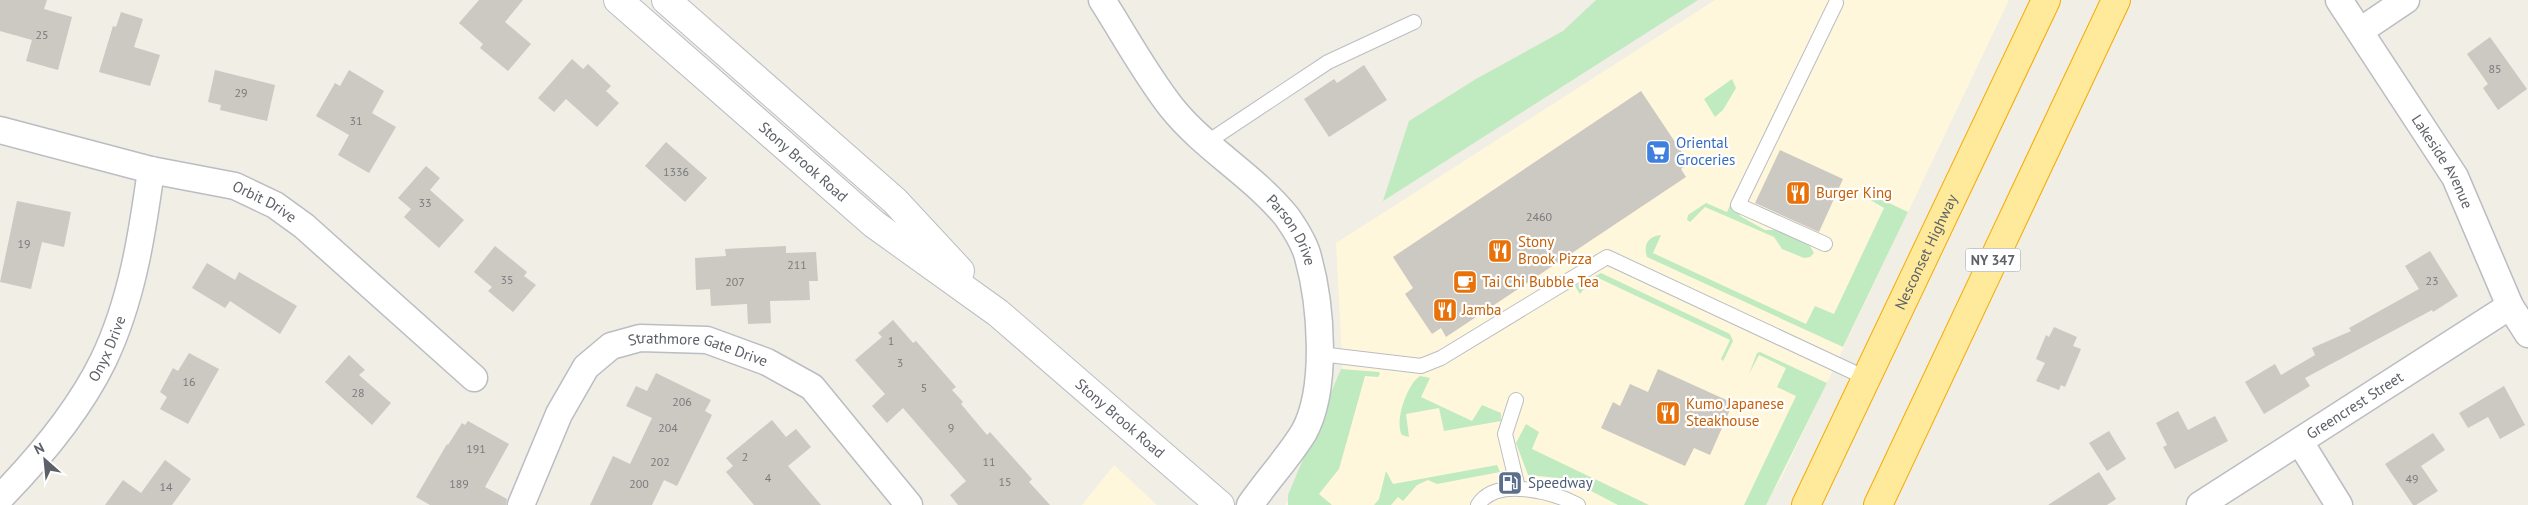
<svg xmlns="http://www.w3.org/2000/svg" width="2528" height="505" viewBox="0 0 2528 505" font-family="'PT Sans',sans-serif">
	<rect width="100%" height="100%" fill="#f0eee5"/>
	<path fill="#fff7db" d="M1715 0H2009L1782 477 1765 505H1285L1291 498 1343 378 1336 243Z
		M1114 465 1157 505H1082Z"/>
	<path fill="#c0eac0" d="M1596 0H1698L1383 201 1409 121 1476 79 1563 31Z
		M1732 79 1736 88 1723 110 1715 117 1704 99Z
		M1741 187 1736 205 1740 216 1765 230H1781L1810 246 1814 253 1810 257 1804 258 1782 249 1774 237 1705 207 1690 222 1687 220 1688 215 1706 203 1727 212 1737 189Z
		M1870 194 1908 212 1843 347 1647 257C1643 245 1648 236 1661 235L1653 253 1806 324 1815 306 1834 314 1884 208 1867 198Z
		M1601 273 1730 334 1733 341 1723 361 1721 359 1730 340 1594 276 1580 294 1575 286Z
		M1760 352 1827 383 1766 505H1744L1796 396 1777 387 1786 368 1759 355 1749 374 1757 353Z
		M1341 369 1379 372 1380 374 1378 377 1365 376 1339 469 1319 494 1332 505H1288V495Z
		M1420 376 1430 378 1421 397 1472 421 1482 405 1501 413V421L1444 431 1439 408 1406 414 1409 437 1402 435C1394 422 1407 384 1420 376Z
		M1526 424 1539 432 1532 449 1649 505H1618L1568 479 1528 475 1516 443Z
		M1497 465 1500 472 1437 484 1428 480 1417 485 1403 501 1398 497 1391 505H1374L1379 499 1386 471 1393 484Z"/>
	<path fill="#ccc8c2" d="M0 0H47L44 9 72 17 58 70 26 61 32 40 0 31Z
		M479 0H523L505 22 531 44 508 71 480 48 483 44 459 23Z
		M121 12 143 19 134 47 160 55 150 86 99 72 113 26 116 27Z
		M2490 37 2527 89 2498 110 2483 88 2488 84 2467 54Z
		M572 59 583 69 588 64 611 86 606 91 619 103 597 127 566 99 554 112 538 98Z
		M1364 65 1387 100 1329 137 1304 99 1334 79 1337 83Z
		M215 70 275 85 267 121 220 110 221 105 208 102Z
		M349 70 384 91 372 113 396 127 369 173 338 155 349 135 316 116 335 83 340 86Z
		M1641 91 1689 163 1681 169 1686 177 1446 337 1441 328 1432 334 1405 294 1413 288 1393 257Z
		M666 142 707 178 685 202 645 166Z
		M1780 150 1843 179 1819 232 1755 203Z
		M426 166 440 178 430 190 464 220 439 248 404 217 411 209 398 198Z
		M17 201 71 212 64 247 42 242 31 289 0 282Z
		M495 246 527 272 524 276 536 285 513 312 488 291 492 287 474 272Z
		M786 246V253L816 252 818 281H809L810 300 770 301 771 323 748 324 747 304 711 306 710 289 696 290 695 258 726 256 725 249Z
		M2430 251 2458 296 2433 312 2432 310 2305 378 2310 386 2264 414 2245 382 2275 364 2281 375 2315 355 2312 348 2351 331 2349 328 2419 289 2405 266Z
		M207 263 235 280 239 272 297 306 280 334 230 301 225 308 192 288Z
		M893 320 913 343 916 341 956 387 952 390 963 402 961 404 987 435 990 432 1032 479 1029 482 1050 505H958L950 495 966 481 903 408 887 423 872 406 885 394 855 360 882 337 878 333Z
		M2054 327 2077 337 2073 346 2081 349 2065 387 2061 385 2059 390 2036 381 2045 363 2036 359 2046 335 2049 337Z
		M189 353 219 369 188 424 160 409 167 397 160 392 173 368 178 371Z
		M349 355 365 370 359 375 391 403 372 425 325 382Z
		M1658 369 1733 403 1710 455 1694 448 1685 466 1601 428 1613 402 1620 406 1630 384 1648 392Z
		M656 373 711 400 705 411 712 415 677 486 664 480 652 505H590L613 456 630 464 652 418 626 406 636 386 647 391Z
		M2504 386 2525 425 2500 439 2488 417 2468 428 2459 413Z
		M2178 411 2188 430 2215 416 2228 441 2175 469 2163 447 2167 445 2156 423Z
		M772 420 786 437 796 429 811 447 788 466 821 505H754L726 472 733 466 726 458Z
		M468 421 509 444 485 487 507 499 506 505H430L416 497 447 444 448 445 462 423 465 425Z
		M2109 431 2126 459 2107 471 2089 443Z
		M2433 433 2445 450 2421 466 2438 491 2416 505H2413L2385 464Z
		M165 460 191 479 172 505H105L123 480 141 493Z
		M2099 472 2116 499 2107 505H2048Z"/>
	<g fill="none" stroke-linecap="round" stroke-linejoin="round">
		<defs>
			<path id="service" d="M1206 143 1328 62 1414 22
				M1825 244 1738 205 1836 3
				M1320 354 1421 366 1441 358 1607 257 1866 378
				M1516 400 1505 434 1518 488
				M1478 505C1496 476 1553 492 1578 505"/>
			<g id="minor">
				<path id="s1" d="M1102 0C1125 36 1146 75 1172 108 1205 149 1254 176 1287 217 1294 227 1305 245 1308 257 1321 304 1328 388 1304 432 1289 457 1267 480 1250 505"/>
				<path id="s2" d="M2339 0 2455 177 2510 306 2528 334"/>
				<path d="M2360 31 2406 0"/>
				<path id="s3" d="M0 130 151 170 235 186 275 205 304 226 474 378"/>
				<path d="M2300 442 2339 505"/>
				<path id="s4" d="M0 498C39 458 78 412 103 361 132 301 142 235 151 170"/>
				<path id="s5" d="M521 505 559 414 586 367 611 346 640 338 707 340 767 362 812 387 909 505"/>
				<path id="s6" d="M2200 505 2510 306"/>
			</g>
			<g id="secondary">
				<path id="s7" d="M618 0 874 224 998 313 1220 505"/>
				<path d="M666 0 895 201 960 271"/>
			</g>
			<g id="trunk">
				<path id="s8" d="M1806 505 2046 0"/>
				<path d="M1878 505 2116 0"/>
			</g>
		</defs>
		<use href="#service" stroke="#babdc2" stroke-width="16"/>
		<use href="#minor" stroke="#babdc2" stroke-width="29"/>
		<use href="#secondary" stroke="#babec4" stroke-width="30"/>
		<use href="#trunk" stroke="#f5ab00" stroke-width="30"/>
		<use href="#service" stroke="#fff" stroke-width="14"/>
		<use href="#minor" stroke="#fff" stroke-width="26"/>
		<use href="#secondary" stroke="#fff" stroke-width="28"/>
		<use href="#trunk" stroke="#ffea9c" stroke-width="28"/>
	</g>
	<defs>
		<symbol id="supermarket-square" viewBox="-11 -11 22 22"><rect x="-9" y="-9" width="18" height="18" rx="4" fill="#3f7fe0" stroke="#fff"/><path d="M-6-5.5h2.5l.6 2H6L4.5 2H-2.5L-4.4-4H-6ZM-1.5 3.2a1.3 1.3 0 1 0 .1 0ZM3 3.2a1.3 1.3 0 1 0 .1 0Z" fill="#fff"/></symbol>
		<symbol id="restaurant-square" viewBox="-11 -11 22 22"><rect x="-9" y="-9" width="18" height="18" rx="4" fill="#e8710a" stroke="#fff"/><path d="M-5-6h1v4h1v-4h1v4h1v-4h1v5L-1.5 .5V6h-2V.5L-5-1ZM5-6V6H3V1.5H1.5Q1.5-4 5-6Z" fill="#fff"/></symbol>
		<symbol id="cafe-square" viewBox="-11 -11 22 22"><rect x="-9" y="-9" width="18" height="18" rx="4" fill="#e8710a" stroke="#fff"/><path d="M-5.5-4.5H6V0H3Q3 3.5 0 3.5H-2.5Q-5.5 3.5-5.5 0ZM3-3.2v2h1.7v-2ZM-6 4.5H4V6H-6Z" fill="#fff"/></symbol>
		<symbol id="fuel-square" viewBox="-11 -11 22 22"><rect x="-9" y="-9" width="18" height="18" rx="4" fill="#5c6f8a" stroke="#fff"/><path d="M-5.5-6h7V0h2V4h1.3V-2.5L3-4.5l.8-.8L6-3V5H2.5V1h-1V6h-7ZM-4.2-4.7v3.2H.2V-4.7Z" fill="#fff"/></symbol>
	</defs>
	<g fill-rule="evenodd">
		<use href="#supermarket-square" x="1644" y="138" width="28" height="28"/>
		<use href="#restaurant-square" x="1784" y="179" width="28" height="28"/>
		<use href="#restaurant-square" x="1486" y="237" width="28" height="28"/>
		<use href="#cafe-square" x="1451" y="268" width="28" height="28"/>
		<use href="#restaurant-square" x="1431" y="296" width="28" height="28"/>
		<use href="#restaurant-square" x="1654" y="399" width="28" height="28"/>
		<use href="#fuel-square" x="1496" y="469" width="28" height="28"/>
	</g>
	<g text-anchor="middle" stroke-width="4.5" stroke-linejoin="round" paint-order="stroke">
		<g font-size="12" fill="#797b7e">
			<text x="42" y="39">25</text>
			<text x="2495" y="73">85</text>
			<text x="241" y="97">29</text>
			<text x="356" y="125">31</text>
			<text x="676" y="176">1336</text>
			<text x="425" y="207">33</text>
			<text x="1539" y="221">2460</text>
			<text x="24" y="248">19</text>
			<text x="797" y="269">211</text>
			<text x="507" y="284">35</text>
			<text x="2432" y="285">23</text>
			<text x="735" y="286">207</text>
			<text x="891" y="345">1</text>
			<text x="900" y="367">3</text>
			<text x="189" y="386">16</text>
			<text x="924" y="392">5</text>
			<text x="358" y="397">28</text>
			<text x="682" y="406">206</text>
			<text x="668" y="432">204</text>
			<text x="951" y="432">9</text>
			<text x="476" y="453">191</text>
			<text x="745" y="461">2</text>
			<text x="660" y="466">202</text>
			<text x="989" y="466">11</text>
			<text x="768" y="482">4</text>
			<text x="2412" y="483">49</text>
			<text x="1005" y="486">15</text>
			<text x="459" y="488">189</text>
			<text x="639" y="488">200</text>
			<text x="166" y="491">14</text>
		</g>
		<rect fill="#fff" stroke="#8e9095" stroke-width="1" x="1965.5" y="248.5" width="55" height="23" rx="4"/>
		<g font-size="14" font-weight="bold" fill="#5d6167">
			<text x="1993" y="265">NY 347</text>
		</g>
		<g font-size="15" fill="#366cbe" stroke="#fff" text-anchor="start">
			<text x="1676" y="148">Oriental<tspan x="1676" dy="17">Groceries</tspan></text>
		</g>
		<g font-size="15" fill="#5d6167" stroke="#fff">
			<text dy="5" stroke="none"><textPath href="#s7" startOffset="246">Stony Brook Road</textPath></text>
			<text dy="5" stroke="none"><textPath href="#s2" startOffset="192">Lakeside Avenue</textPath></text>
			<text dy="5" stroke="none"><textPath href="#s3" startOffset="275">Orbit Drive</textPath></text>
			<text dy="5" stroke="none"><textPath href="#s1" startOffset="301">Parson Drive</textPath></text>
			<text dy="5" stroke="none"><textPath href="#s8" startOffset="280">Nesconset Highway</textPath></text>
			<text dy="5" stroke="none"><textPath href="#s4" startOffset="185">Onyx Drive</textPath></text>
			<text dy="5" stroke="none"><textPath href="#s5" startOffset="275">Strathmore Gate Drive</textPath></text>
			<text dy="5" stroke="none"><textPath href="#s6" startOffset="184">Greencrest Street</textPath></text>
			<text dy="5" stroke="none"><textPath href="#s7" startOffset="654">Stony Brook Road</textPath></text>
		</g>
		<g font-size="15" fill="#c56008" stroke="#fff" text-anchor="start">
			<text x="1816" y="198">Burger King</text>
			<text x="1518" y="247">Stony<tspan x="1518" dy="17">Brook Pizza</tspan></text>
			<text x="1482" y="287">Tai Chi Bubble Tea</text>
			<text x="1462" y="315">Jamba</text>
			<text x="1686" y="409">Kumo Japanese<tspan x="1686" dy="17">Steakhouse</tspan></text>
		</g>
		<g font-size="15" fill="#4e5e75" stroke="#fff" text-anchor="start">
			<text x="1528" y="488">Speedway</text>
		</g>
	</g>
	<g transform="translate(45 460) rotate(333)" stroke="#ffffff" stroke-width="4" paint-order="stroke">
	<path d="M0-4L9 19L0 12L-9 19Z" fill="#5d6167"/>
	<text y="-8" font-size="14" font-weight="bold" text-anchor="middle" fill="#5d6167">N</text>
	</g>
</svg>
